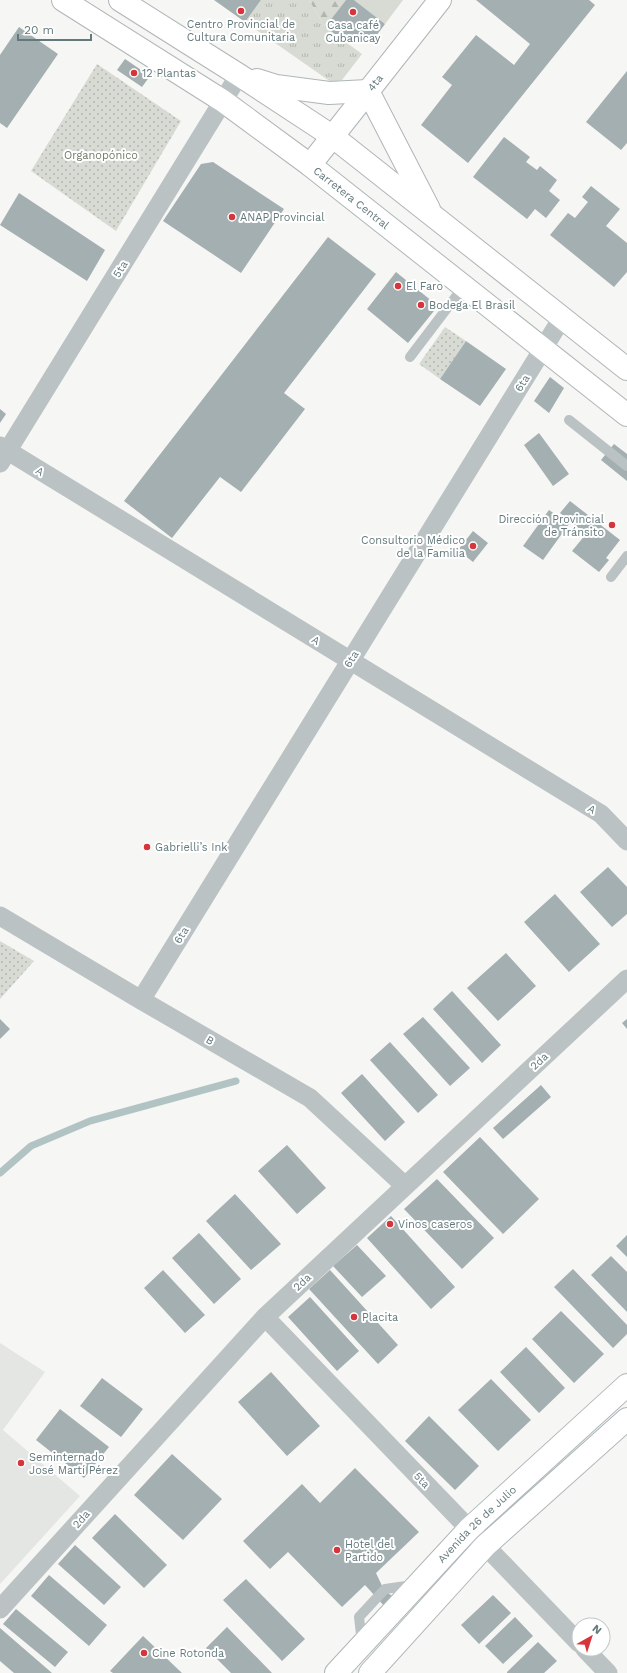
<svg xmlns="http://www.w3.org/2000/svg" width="627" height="1673" viewBox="0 0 627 1673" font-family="'Work Sans',sans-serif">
	<defs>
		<pattern id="grass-tufts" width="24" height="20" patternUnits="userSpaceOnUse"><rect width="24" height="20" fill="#d8dbd3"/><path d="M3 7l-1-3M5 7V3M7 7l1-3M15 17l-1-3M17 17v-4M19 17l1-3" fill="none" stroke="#b3b6b0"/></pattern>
		<pattern id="forest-firs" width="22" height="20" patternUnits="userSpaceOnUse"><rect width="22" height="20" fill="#d8dbd3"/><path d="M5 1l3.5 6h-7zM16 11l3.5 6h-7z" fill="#b3b6b0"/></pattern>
		<pattern id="garden-dots" width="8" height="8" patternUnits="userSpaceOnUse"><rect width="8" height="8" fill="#d8dbd3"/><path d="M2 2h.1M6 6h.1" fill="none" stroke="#b3b6b0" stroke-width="1.8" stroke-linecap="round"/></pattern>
	</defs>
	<rect width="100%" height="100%" fill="#f6f6f4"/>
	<path fill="#e4e6e4" d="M0 1343 45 1372 3 1430 80 1496 0 1584Z"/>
	<path fill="url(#grass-tufts)" d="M261 0H309L325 27 362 54 342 80 331 82 245 22Z"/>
	<path fill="url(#forest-firs)" d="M309 0H346L325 27Z"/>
	<path fill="#d8dbd3" d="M354 0H403L385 24Z"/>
	<path fill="url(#garden-dots)" d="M97 64 181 121 116 231 31 171Z
		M445 327 466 341 440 379 419 364Z
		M0 941 34 961 0 999Z"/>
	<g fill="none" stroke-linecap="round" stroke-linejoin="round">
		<path stroke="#b2c3c3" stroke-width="7" d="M0 1173 31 1146 90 1121 236 1081"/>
	</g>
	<path fill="#a3afb0" d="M214 0H261L245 22Z
		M346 0H354L385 24 376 36 335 34 325 27Z
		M476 0H589L595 5 468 163 421 125 452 85 442 77 476 35 514 65 530 44Z
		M19 27 58 54 7 128 0 123V55Z
		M125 59 150 76 142 87 117 70Z
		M627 71V143L621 150 586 122Z
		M504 137 530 157 526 162 537 170 540 166 557 180 549 191 560 200 546 218 535 209 527 219 473 177Z
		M213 162 284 209 241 273 163 221 201 164Z
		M591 186 620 209 606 226 627 243V272L614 287 550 235 568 213 575 218 588 202 582 197Z
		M19 193 105 250 87 281 0 225Z
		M328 237 376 274 284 393 305 409 241 492 220 477 172 538 124 501Z
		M396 272 438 306 408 343 367 309Z
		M466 341 506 369 480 406 440 379Z
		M550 377 564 388 549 413 534 401Z
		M0 409 6 414 0 423Z
		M539 433 569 474 553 486 524 445Z
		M614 444 627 454V481L601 460Z
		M570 501 620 540 606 558 609 560 599 572 572 551 586 534 560 513Z
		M549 510 569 524 543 560 523 546Z
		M473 531 488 543 473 562 458 550Z
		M608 867 627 887V914L612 927 580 892Z
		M555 894 600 944 569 972 524 922Z
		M506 953 536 986 498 1021 467 988Z
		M452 991 501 1045 482 1063 433 1009Z
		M423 1017 470 1068 450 1086 403 1034Z
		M0 1019 10 1029 0 1039Z
		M627 1019V1029L622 1023Z
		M390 1042 438 1095 418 1113 370 1060Z
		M362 1074 405 1122 385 1141 341 1093Z
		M541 1085 551 1097 503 1139 493 1128Z
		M480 1137 539 1199 503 1234 443 1172Z
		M287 1145 326 1188 297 1214 258 1171Z
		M437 1179 494 1238 462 1269 404 1209Z
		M235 1194 281 1244 251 1270 206 1221Z
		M391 1216 455 1287 431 1309 367 1238Z
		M199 1233 241 1279 214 1304 172 1258Z
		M627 1235V1257L616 1246Z
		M357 1245 386 1276 362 1297 333 1266Z
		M611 1256 627 1272V1312L591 1275Z
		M573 1269 627 1325V1334L613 1348 554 1287Z
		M163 1270 205 1315 185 1333 144 1288Z
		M330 1270 398 1345 378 1364 309 1289Z
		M310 1297 359 1351 337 1371 288 1317Z
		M561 1311 604 1354 574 1383 532 1339Z
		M526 1347 565 1388 539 1413 500 1372Z
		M271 1372 320 1426 287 1456 238 1402Z
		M102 1378 143 1409 121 1437 80 1406Z
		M491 1379 531 1420 498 1451 458 1410Z
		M60 1409 109 1447 84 1478 36 1440Z
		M429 1416 479 1466 455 1490 405 1441Z
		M172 1454 222 1499 183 1540 134 1495Z
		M355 1468 419 1532 376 1573 384 1590 392 1596V1608H386L365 1585 342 1607 288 1552 270 1569 243 1541 302 1484 320 1503Z
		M115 1514 167 1565 144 1588 92 1538Z
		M75 1545 121 1587 104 1605 58 1564Z
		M49 1575 107 1625 89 1646 31 1596Z
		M246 1579 305 1639 282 1661 223 1600Z
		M493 1595 511 1613 479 1644 461 1625Z
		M16 1609 68 1652 55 1667 3 1624Z
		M515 1617 533 1636 503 1664 485 1646Z
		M227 1627 272 1673H231L206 1648Z
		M0 1628 52 1673H14L0 1661Z
		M143 1636 182 1673H113L110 1671Z
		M538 1642 557 1661 544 1673H507V1672Z"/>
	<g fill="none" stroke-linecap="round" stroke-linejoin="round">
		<defs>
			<g id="secondary">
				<path id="s1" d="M310 165 440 0"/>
				<path id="s2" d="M336 1673 469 1529 627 1385"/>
				<path d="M370 1673 485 1546 627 1419"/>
			</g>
			<g id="primary">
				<path id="s3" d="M63 0 223 101 310 165 627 415"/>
				<path d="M120 0 239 75 332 136 627 369"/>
				<path d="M257 80 276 86 329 93 368 91 429 209"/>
			</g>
		</defs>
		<use href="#secondary" stroke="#aeb6b8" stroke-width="24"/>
		<use href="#primary" stroke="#afb6b8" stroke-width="24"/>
		<path stroke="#bbc2c3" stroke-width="10" d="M410 357 464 286
			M569 420 627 466
			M611 577 627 556
			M362 1643 359 1617 385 1589 413 1585"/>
		<path stroke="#bbc2c3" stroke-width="19" d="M0 446 601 814 627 841
			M0 463 239 75
			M0 916 141 1000 310 1098 404 1185
			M141 1000 562 318
			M265 1317 579 1643
			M0 1609 265 1317 627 979
			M585 1649 608 1673"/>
		<use href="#secondary" stroke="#fff" stroke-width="22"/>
		<use href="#primary" stroke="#fff" stroke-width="22"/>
	</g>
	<g fill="#d5353b" stroke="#fff" stroke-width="1.5">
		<circle cx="241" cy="11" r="4"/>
		<circle cx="353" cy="12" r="4"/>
		<circle cx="134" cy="73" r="4"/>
		<circle cx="232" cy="217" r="4"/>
		<circle cx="398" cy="286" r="4"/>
		<circle cx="421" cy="305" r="4"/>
		<circle cx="612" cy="525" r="4"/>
		<circle cx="473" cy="546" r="4"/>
		<circle cx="147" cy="847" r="4"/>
		<circle cx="390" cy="1224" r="4"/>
		<circle cx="354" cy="1317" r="4"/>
		<circle cx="21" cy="1463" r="4"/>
		<circle cx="337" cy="1550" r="4"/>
		<circle cx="144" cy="1653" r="4"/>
	</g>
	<g text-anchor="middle" stroke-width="4" stroke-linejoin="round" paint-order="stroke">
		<g font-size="11" fill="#64797c" stroke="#fff" text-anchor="start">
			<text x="241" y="28" text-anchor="middle">Centro Provincial de<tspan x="241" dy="13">Cultura Comunitaria</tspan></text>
			<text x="353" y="29" text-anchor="middle">Casa café<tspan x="353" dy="13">Cubanicay</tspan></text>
			<text x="142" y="77">12 Plantas</text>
			<text x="240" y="221">ANAP Provincial</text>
			<text x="406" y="290">El Faro</text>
			<text x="429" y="309">Bodega El Brasil</text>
			<text x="604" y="523" text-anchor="end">Dirección Provincial<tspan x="604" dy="13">de Tránsito</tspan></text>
			<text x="465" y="544" text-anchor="end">Consultorio Médico<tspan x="465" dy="13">de la Familia</tspan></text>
			<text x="155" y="851">Gabrielli’s Ink</text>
			<text x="398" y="1228">Vinos caseros</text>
			<text x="362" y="1321">Placita</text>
			<text x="29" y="1461">Seminternado<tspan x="29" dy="13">José Martí Pérez</tspan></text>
			<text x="345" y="1548">Hotel del<tspan x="345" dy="13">Partido</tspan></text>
			<text x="152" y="1657">Cine Rotonda</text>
		</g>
		<g font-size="11" fill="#64797c" stroke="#fff">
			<text dy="4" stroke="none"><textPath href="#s1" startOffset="105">4ta</textPath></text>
			<text dy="4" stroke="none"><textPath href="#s3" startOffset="350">Carretera Central</textPath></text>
			<text transform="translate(120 269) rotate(-58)" y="4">5ta</text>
			<text transform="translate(522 383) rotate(-58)" y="4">6ta</text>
			<text transform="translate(40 471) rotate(32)" y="4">A</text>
			<text transform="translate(316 640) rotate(32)" y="4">A</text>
			<text transform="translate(351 659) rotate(-58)" y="4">6ta</text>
			<text transform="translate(592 809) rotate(31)" y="4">A</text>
			<text transform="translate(181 935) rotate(-58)" y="4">6ta</text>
			<text transform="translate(210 1040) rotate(30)" y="4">B</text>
			<text transform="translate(539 1061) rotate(-43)" y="4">2da</text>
			<text transform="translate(302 1282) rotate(-43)" y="4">2da</text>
			<text transform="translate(422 1480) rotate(46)" y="4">5ta</text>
			<text transform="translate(81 1519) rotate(-48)" y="4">2da</text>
			<text dy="4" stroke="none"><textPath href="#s2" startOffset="205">Avenida 26 de Julio</textPath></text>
		</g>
		<g font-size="11" fill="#707a66" stroke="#fff">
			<text x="101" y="159">Organopónico</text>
		</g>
	</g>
	<g transform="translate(591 1637) rotate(39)"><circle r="19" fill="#ffffff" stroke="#c1c9cb"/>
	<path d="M0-3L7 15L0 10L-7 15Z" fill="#d5353b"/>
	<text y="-6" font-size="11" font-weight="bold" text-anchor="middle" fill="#64797c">N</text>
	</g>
	<path d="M18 34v6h73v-6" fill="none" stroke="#64797c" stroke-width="2"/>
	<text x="24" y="34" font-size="12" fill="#64797c" stroke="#ffffff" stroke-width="3" paint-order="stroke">20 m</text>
</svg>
